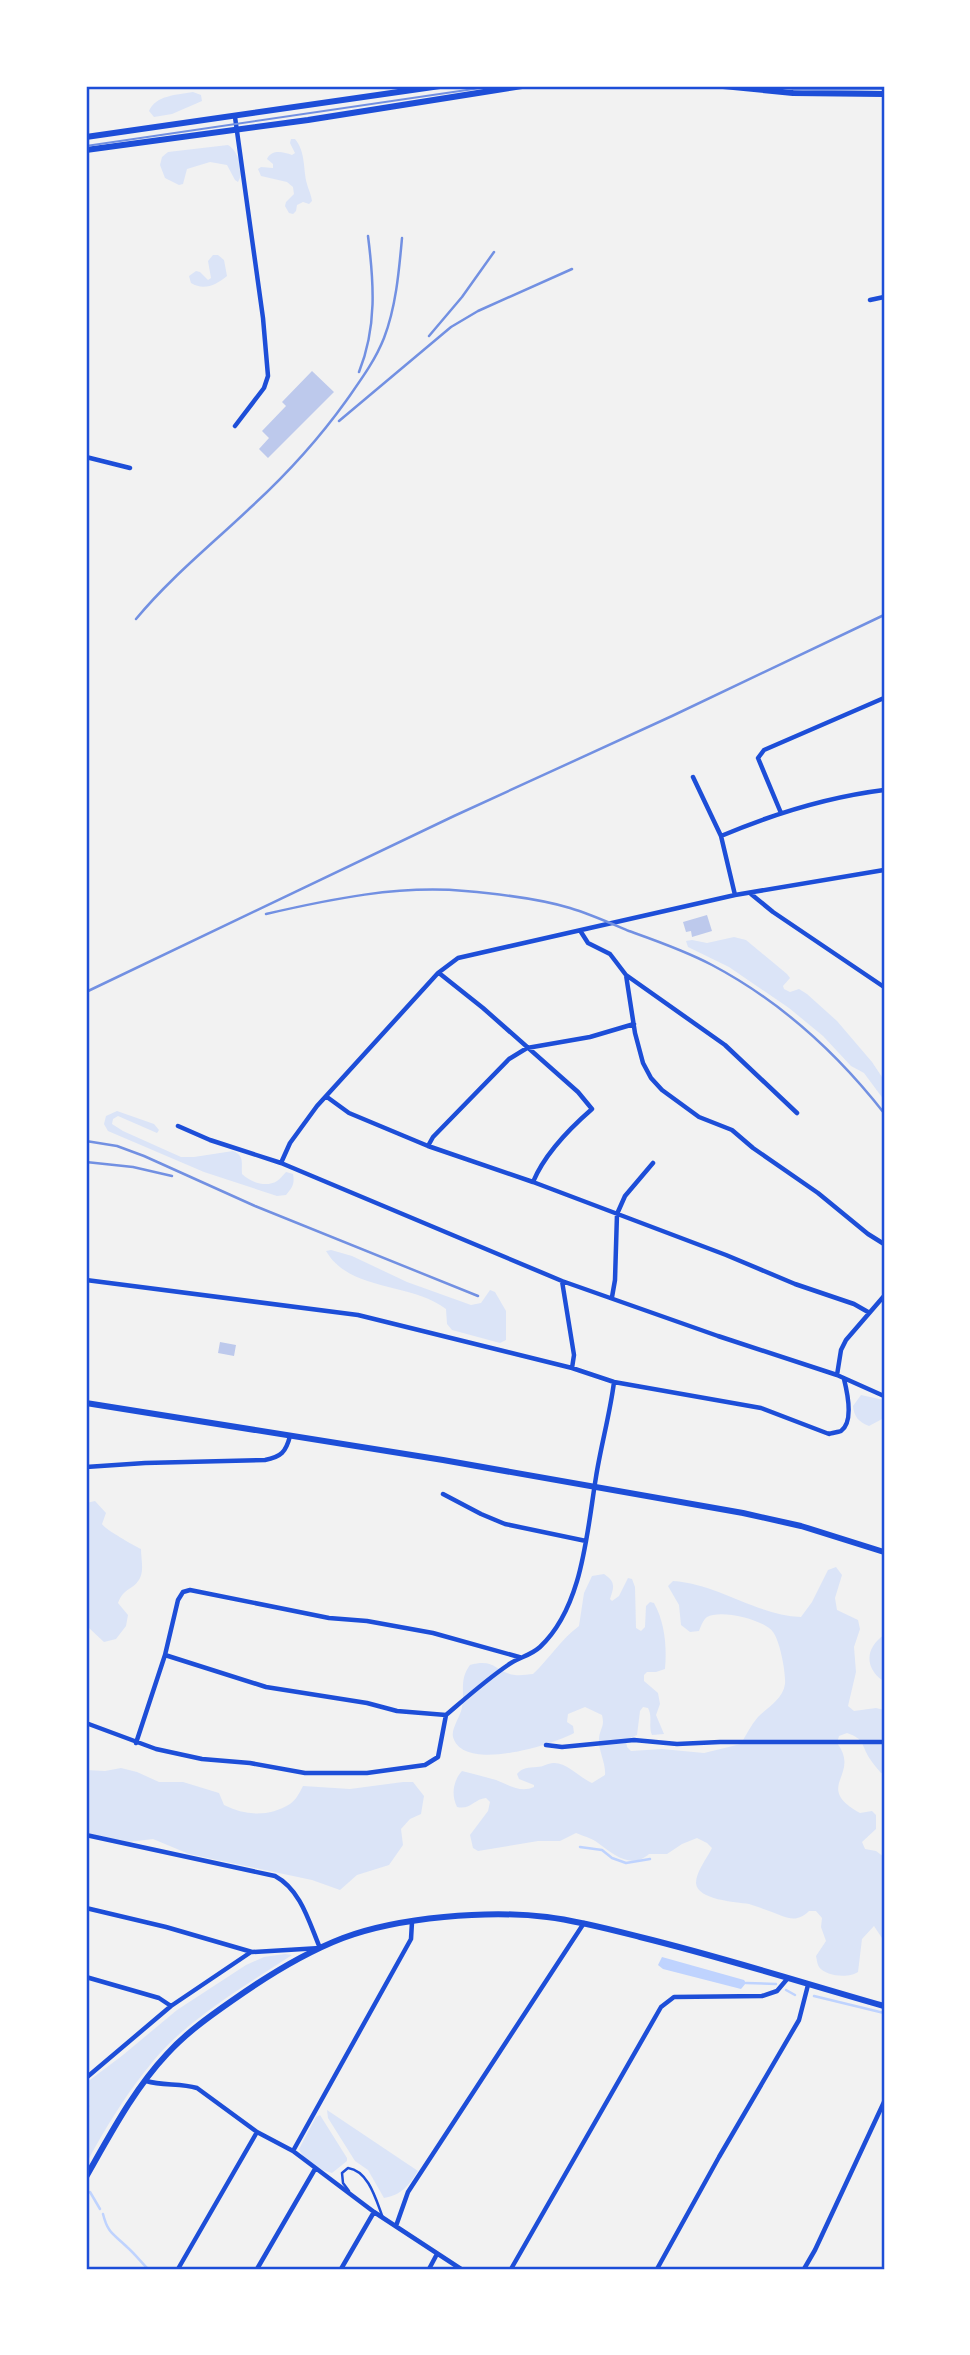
<svg xmlns="http://www.w3.org/2000/svg" width="970" height="2355" viewBox="0 0 970 2355" font-family="'Roboto Condensed',sans-serif">
	<rect width="100%" height="100%" fill="#f2f2f2"/>
	<path fill="#dbe4f7" d="M193 92 201 95 202 101 172 114 154 117 149 111C156 95 177 95 193 92Z
		M291 139H295C306 152 303 170 307 184 309 191 311 194 312 201L309 204 303 202 297 205 296 211 293 214 289 213 285 206 286 202 294 194 293 187 287 182 261 176 258 169 261 167 273 168V164L267 159C272 149 283 152 292 155L295 153 290 143Z
		M228 145C238 150 245 172 238 182L235 180 227 165 210 162 187 169 183 184 179 185 165 178 160 165 162 157 168 152Z
		M213 255H218L224 260 227 276C216 285 204 291 191 283L189 276 196 271 200 272 208 280 211 278 208 261Z
		M734 937 746 940 787 974 790 978 783 986 784 989 790 992 799 989 807 994 837 1021 872 1062 884 1080V1100L864 1073 851 1066 823 1036 789 1008 729 967 688 947 686 941 692 940 707 943Z
		M117 1111 154 1124 159 1130 157 1133 118 1116 113 1119 112 1124 123 1131 181 1157H194L233 1151C245 1156 241 1163 242 1174 250 1182 266 1188 277 1181 280 1179 283 1175 286 1172L293 1174C295 1184 292 1188 286 1195L277 1196 204 1172 108 1131 104 1124 106 1116Z
		M331 1250 352 1256 407 1282 471 1305 481 1303 490 1290 495 1292 506 1311V1340L500 1343 452 1330 447 1324 446 1309C411 1282 350 1292 326 1251Z
		M861 1395 884 1400V1418L869 1426C859 1422 854 1417 853 1406Z
		M95 1501 106 1513 102 1524C106 1530 133 1545 141 1549 141 1558 144 1570 140 1578 134 1590 124 1587 118 1603L128 1615 126 1626 116 1639 104 1642 89 1628 86 1629V1503Z
		M836 1567 842 1575 835 1598 837 1610 858 1620 860 1629 854 1647 856 1672 848 1706 854 1711 876 1708 884 1710V1773H881C877 1768 873 1764 870 1759 861 1745 865 1739 847 1733L839 1736 837 1743C862 1776 812 1786 860 1813L872 1811 876 1815V1829L862 1842 865 1849 876 1851 884 1857V1941L874 1926 862 1939 858 1972C850 1978 826 1977 819 1967 817 1964 817 1960 816 1956L826 1941 821 1927 822 1918 816 1911H809C795 1925 785 1916 769 1911 763 1909 756 1906 749 1904 736 1902 697 1900 696 1883 696 1872 707 1858 712 1848L707 1843 697 1838 682 1844 667 1854H649C631 1870 613 1854 598 1843 592 1838 583 1836 576 1833L560 1841H538L478 1851 473 1848 470 1835 488 1811 490 1802 486 1798C474 1799 471 1810 457 1807 451 1795 453 1781 462 1771 474 1774 485 1777 496 1780 509 1785 520 1793 534 1787V1785L519 1779 517 1774C523 1767 528 1768 537 1767 543 1767 548 1763 553 1763 567 1762 580 1778 592 1783L605 1775C606 1762 598 1751 599 1738 600 1728 605 1727 602 1715L585 1707 568 1714 567 1722 573 1726 574 1733C552 1745 463 1773 453 1737 451 1728 461 1716 462 1707 465 1690 459 1680 470 1665 496 1658 494 1672 515 1675 521 1676 528 1674 533 1674 550 1658 561 1639 579 1626L584 1593 592 1576 604 1574C616 1582 614 1587 610 1599L612 1601 619 1596 628 1578 632 1579 635 1587 636 1628 641 1631 645 1627 646 1606 650 1602 654 1603C665 1623 667 1647 665 1669L656 1672H647L644 1675V1681L658 1693 660 1704 656 1715 664 1734 652 1735C648 1726 653 1717 648 1708L643 1707 640 1711 637 1735 626 1740 627 1747 631 1751 662 1749 704 1753 741 1744C746 1735 751 1725 758 1717 767 1708 783 1699 785 1684 786 1673 780 1641 773 1632 765 1620 721 1609 707 1617 703 1620 701 1626 699 1631L690 1632 681 1625 679 1605 668 1586 673 1581C718 1584 756 1615 801 1617L812 1602 828 1570Z
		M884 1635V1679L882 1680C864 1667 866 1647 884 1635Z
		M121 1768 137 1772 159 1782H183L219 1793 224 1805C246 1816 269 1817 290 1804 296 1800 300 1792 303 1786L350 1789 403 1782H413L424 1796 421 1814 410 1819 401 1829 403 1845 389 1865 357 1875 340 1890 312 1880 189 1854 153 1839 129 1842 86 1833V1770L105 1771Z
		M285 1954 292 1955C246 1985 189 2018 154 2060 128 2091 105 2128 86 2164V2083L123 2055 177 2010 246 1965 264 1957Z
		M327 2110 418 2171C409 2185 402 2195 384 2198L368 2170 355 2161 328 2118Z
		M320 2115 347 2158V2161L332 2173C320 2170 304 2161 299 2149L316 2117Z"/>
	<path fill="#bfd3fe" d="M662 1957 744 1980 746 1983 741 1989 663 1969 658 1965Z"/>
	<g fill="none" stroke-linecap="round" stroke-linejoin="round">
		<path stroke="#bfd3fe" stroke-width="2.5" d="M580 1847 602 1850 612 1858 626 1863 650 1859
			M746 1983 776 1984
			M786 1990 795 1995
			M814 1996 884 2013
			M86 2095 88 2106 86 2120
			M90 2192 100 2209
			M103 2214C108 2234 114 2234 127 2247 135 2254 141 2262 148 2269"/>
	</g>
	<path fill="#bdc9ec" d="M312 371 334 392 268 458 259 449 269 438 262 431 286 406 282 402Z
		M707 915 712 931 692 937 691 931 686 932 683 922Z
		M220 1342 236 1345 234 1356 218 1353Z"/>
	<g fill="none" stroke-linecap="round" stroke-linejoin="round">
		<path stroke="#1d4ed8" stroke-width="2.5" d="M349 2191 343 2183 342 2173 348 2168C369 2171 376 2200 383 2218"/>
		<path stroke="#1d4ed8" stroke-width="4.5" d="M870 300 884 297
			M235 426 264 388 268 376 263 318 235 117
			M86 457 130 468
			M693 777 721 836 735 895
			M781 813 758 758 764 750 884 698
			M721 836C773 814 828 797 884 790
			M751 894 773 912 884 987
			M581 932 588 943 610 954 626 975 635 1033 643 1063 651 1078 662 1090 699 1117 732 1130 753 1148 818 1193 868 1234 884 1244
			M439 973 483 1008 578 1092 592 1109C569 1129 545 1153 533 1182
			M626 975 725 1045 797 1113
			M327 1097 349 1113 428 1146 533 1182 726 1255 795 1284 854 1304 868 1312
			M178 1126 210 1140 281 1163 562 1281 718 1336 837 1375 884 1396
			M428 1146 433 1137 509 1059 527 1048 590 1037 634 1024
			M281 1163 290 1143 317 1106 438 973 458 958 735 895 884 870
			M86 1280 358 1315 572 1368 614 1382 761 1408 829 1434C831 1433 839 1432 841 1431 854 1422 847 1391 844 1379
			M562 1281 574 1355 572 1368
			M612 1297 615 1280 617 1214 625 1196 653 1163
			M837 1375 841 1350 846 1340 884 1296
			M86 1467 145 1463 265 1460C281 1457 286 1452 290 1436
			M443 1494 481 1514 505 1524 586 1541
			M165 1655 266 1687 367 1703 397 1711 446 1715
			M446 1715C466 1698 486 1680 508 1665 519 1657 530 1656 540 1647 583 1607 587 1531 596 1477 601 1445 610 1414 614 1382
			M86 1723 156 1749 202 1759 250 1763 305 1773H367L425 1765 438 1757 446 1715
			M136 1743 165 1655 178 1600 183 1592 190 1590 329 1618 367 1621 433 1633 519 1657
			M546 1745 562 1747 634 1740 677 1744 720 1742H884
			M86 1835 275 1876C301 1890 309 1922 320 1948L252 1952 166 1927 86 1908
			M86 1977 159 1998 171 2006
			M86 2078 171 2006 251 1952
			M146 2081C163 2086 180 2083 197 2088L257 2132 293 2151 374 2212 461 2269
			M293 2151 411 1939 412 1922
			M396 2226 408 2192 584 1923
			M178 2269 257 2132
			M257 2269 315 2169
			M341 2269 374 2212
			M429 2269 437 2254
			M511 2269 661 2007 674 1997 762 1996 777 1991 788 1978
			M657 2269 719 2157 799 2020 808 1985
			M804 2269 815 2250 884 2102"/>
		<path stroke="#1d4ed8" stroke-width="6" d="M723 86 793 93 884 94
			M86 137 440 86
			M86 150 308 120 522 86
			M86 1403 443 1460 743 1513 801 1526 884 1552
			M86 2177C110 2135 134 2089 167 2054 186 2033 210 2016 233 2000 267 1976 304 1953 343 1938 399 1917 488 1910 547 1917 579 1921 609 1929 640 1937 722 1957 803 1983 884 2006"/>
		<path stroke="#7290e2" stroke-width="2" d="M762 86 803 90 884 89
			M86 146 494 86"/>
		<path stroke="#7290e2" stroke-width="2.5" d="M429 336 462 297 494 252
			M359 372C377 327 374 283 368 236
			M339 421 451 327 478 311 572 269
			M136 619C170 578 211 545 250 508 285 476 318 440 346 401 360 381 375 361 384 338 396 307 399 271 402 238
			M266 914C331 899 398 885 465 891 500 894 537 898 570 908 590 914 610 923 629 931 657 941 686 951 712 965 780 1001 837 1053 884 1113
			M86 992 454 816 672 716 884 615
			M86 1141 117 1146 144 1156 255 1206 478 1296
			M86 1162 133 1167 172 1176"/>
	</g>
	<rect width="970" height="2355" fill="none" stroke="#ffffff" stroke-width="175"/>
	<rect x="88" y="88" width="795" height="2180" fill="none" stroke="#1d4ed8" stroke-width="2.5"/>
</svg>
